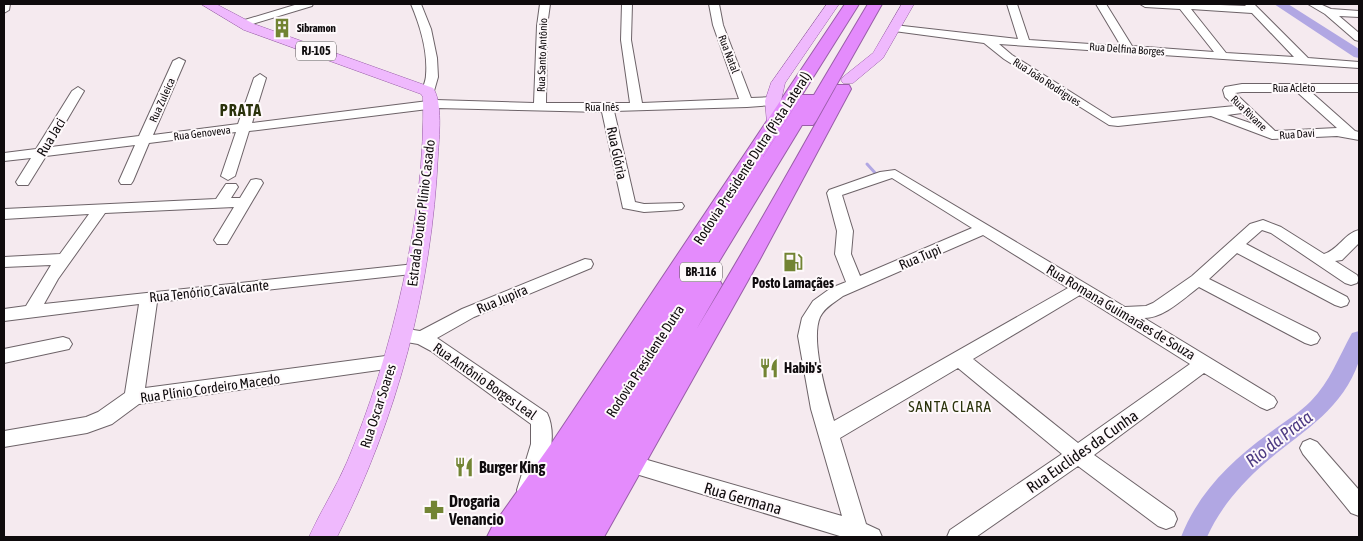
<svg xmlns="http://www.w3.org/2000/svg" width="1363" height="541" viewBox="0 0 1363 541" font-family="'Asap Condensed',sans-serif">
	<rect width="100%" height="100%" fill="#f5eaef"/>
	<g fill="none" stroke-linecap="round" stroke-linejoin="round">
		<path stroke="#b1a7e3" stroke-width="3" d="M867 164 877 175"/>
		<path fill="#b1a7e3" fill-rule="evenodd" d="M1274 4H1288L1359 49V58L1354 57Z
			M1359 331C1359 340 1361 352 1359 361 1342 411 1302 431 1265 463 1241 484 1220 508 1207 537H1181C1198 493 1231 461 1268 434 1282 423 1298 414 1311 401 1330 382 1339 356 1352 333Z"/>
		<defs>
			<path id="minor" d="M4 4H10L9 10 4 13Z
				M298 4H313L312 6 246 26 242 27 237 24 238 22Z
				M411 4H421L431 29 437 58 438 77 434 91 428 95 422 91C423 86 426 81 426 75 428 52 420 25 411 4Z
				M540 4H550L547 26 546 103H630L621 40 622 4H632L631 40 642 103 739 99 713 25 709 4H719L723 25 751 98 773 97 779 101 773 105 747 107 614 111 635 202 644 204 682 203 684 206 682 209 677 210 644 212 623 208 602 112 436 108 249 131 235 176 228 180 221 176 236 132 149 143 133 181 131 184H121L119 181 135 145 46 156 28 185H18L16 182 31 158 4 161V153L36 149 72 91 78 87 84 91 51 147 139 136 173 61 179 58 185 61 153 135 238 124 254 78 260 74 266 78 252 123 436 100 534 103 537 26Z
				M1007 4H1017L1029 40 1121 46 1096 4H1106L1132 46 1214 52 1180 9 1145 7 1140 4H1195L1246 6 1244 4H1254L1308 58 1359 62V68L999 44 1012 55 1112 118 1235 106 1225 97 1223 90 1225 87 1242 84H1359V92H1311L1355 131 1359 132V140L1337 136 1272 139 1211 116 1118 126 1109 125 1004 59 984 43 894 31 889 28 894 25 1018 39ZM1191 9 1252 13 1294 57 1226 53ZM1242 92H1297L1337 128 1275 131 1235 93ZM1242 113 1253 124 1227 115Z
				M1308 4H1320L1331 9 1359 11V17L1339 16 1359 33V41L1355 40 1325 14Z
				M895 170 1125 307 1146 306 1153 303 1192 276 1250 224 1263 220 1281 227 1324 254C1338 250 1345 233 1359 230V243L1342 260 1335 261 1357 275 1359 279 1357 283 1351 285 1345 283 1271 233 1262 230 1246 244 1347 297 1349 301 1347 305 1341 307 1335 305 1237 253 1209 279 1317 333 1320 338 1317 343 1311 345 1305 343 1199 287C1183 299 1164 318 1144 318L1274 397 1277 402 1274 407 1267 410 1260 407 1204 373 1094 455 1174 512 1177 519 1174 526 1166 529 1158 526 1078 466 976 537H947L950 530 1062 454 958 368 840 438 866 524 879 530 882 537H843L623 470 620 464 623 458 630 455 842 516 811 409 798 336 802 318 813 301 831 288 846 282 835 254 837 231 827 193 829 190 880 172ZM892 178 972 228 860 276 851 254 853 231 842 195ZM983 235 1068 288 834 421C827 397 810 340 820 317 825 307 835 302 843 296ZM1080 295 1190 364 1078 443 973 359Z
				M256 179 261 180 263 183 227 244H217L214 240 234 207 105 213 58 279 44 304 415 264 421 265 423 269 421 273 157 302 145 388 393 355 400 357 402 362 400 367 139 404 112 424 87 433 4 447V431L86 417 98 412 125 393 139 304 4 321V309L26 306 51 265 4 267V257L60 254 89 214 4 219V209L216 199 226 184H236L238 187 231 198H240L251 180Z
				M585 259 591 260 593 264 591 268 474 317 437 338 547 413C559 437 546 474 536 497L528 499 520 497 517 490 531 444V424L431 351 418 344 395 340 392 335 395 330 401 328 420 331 462 309Z
				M63 337 69 339 72 344 69 349 4 363V349Z
				M1310 439 1317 442 1359 490V516L1351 513 1303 454 1300 448 1303 442Z"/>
			<path id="major" d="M201 4H216L254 24 433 88C443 102 439 138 438 155 432 287 397 419 337 537H309C320 512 336 488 347 462 392 356 426 213 423 97L421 94 244 30Z
				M827 4H839L785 83 781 101 783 123 781 126H769L767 123 765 101 771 83Z
				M902 4H914L883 58 853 83H843L841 80 843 77 873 53Z"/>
			<path id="highway" d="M845 4H859L726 216 802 95H814L868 4H882L816 121 813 125H802L709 278 719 279 722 285 696 330C744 251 790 170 835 89L837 85H849L851 89 760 259 604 537H487L492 527 551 444Z"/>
		</defs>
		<use href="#minor" stroke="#6d6368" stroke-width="2"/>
		<use href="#major" stroke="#995ea8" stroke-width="1"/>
		<use href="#highway" stroke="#995ea8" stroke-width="2"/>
		<use href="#minor" fill="#fff" fill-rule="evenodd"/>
		<use href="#major" fill="#efb9fd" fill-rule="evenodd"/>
		<use href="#highway" fill="#e48bfc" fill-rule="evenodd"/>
	</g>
	<defs>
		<symbol id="building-bare" viewBox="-9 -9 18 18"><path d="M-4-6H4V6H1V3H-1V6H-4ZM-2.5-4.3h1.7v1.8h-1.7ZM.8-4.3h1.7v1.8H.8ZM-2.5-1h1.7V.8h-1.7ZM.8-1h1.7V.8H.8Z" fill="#728433" stroke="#fef9fb" stroke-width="2.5" paint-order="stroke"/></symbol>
		<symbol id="fuel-bare" viewBox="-9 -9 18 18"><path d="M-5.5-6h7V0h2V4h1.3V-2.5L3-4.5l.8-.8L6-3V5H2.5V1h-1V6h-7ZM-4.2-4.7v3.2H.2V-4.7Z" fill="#728433" stroke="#fef9fb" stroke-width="2.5" paint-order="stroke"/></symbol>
		<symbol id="restaurant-bare" viewBox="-9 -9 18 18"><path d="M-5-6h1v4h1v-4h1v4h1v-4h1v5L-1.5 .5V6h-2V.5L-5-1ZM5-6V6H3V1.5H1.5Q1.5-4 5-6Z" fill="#728433" stroke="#fef9fb" stroke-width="2.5" paint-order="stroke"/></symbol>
		<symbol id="pharmacy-bare" viewBox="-9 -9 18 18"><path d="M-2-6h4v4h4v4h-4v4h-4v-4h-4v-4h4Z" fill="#728433" stroke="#fef9fb" stroke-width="2.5" paint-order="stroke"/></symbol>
	</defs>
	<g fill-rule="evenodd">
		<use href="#building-bare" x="268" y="14" width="28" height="28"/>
		<use href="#fuel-bare" x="779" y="248" width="28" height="28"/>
		<use href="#restaurant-bare" x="755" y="354" width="28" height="28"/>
		<use href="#restaurant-bare" x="450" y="453" width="28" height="28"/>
		<use href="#pharmacy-bare" x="420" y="496" width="28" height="28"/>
	</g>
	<g text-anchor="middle" stroke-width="4" stroke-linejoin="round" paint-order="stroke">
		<g font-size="11" font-weight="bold" fill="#0f0b0d" stroke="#fef9fb" text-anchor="start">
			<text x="297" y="32">Sibramon</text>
		</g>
		<g font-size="11" fill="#0f0b0d" stroke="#fef9fb">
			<text transform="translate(1127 49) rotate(4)" y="4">Rua Delfina Borges</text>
			<text transform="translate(729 54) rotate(69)" y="4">Rua Natal</text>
			<text transform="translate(542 55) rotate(-88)" y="4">Rua Santo Antônio</text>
			<text transform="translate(1047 82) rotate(33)" y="4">Rua João Rodrigues</text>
			<text x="1294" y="92">Rua Acleto</text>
			<text transform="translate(162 100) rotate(-66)" y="4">Rua Zuleica</text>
			<text x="602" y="111">Rua Inês</text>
			<text transform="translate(1249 113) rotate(44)" y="4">Rua Rivane</text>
			<text transform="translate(202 133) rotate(-7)" y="4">Rua Genoveva</text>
			<text transform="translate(1297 134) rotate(-4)" y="4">Rua Davi</text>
		</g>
		<g fill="#fef9fb" stroke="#575254" stroke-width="1">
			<rect x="296" y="41.5" width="40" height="19" rx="4"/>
			<rect x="680" y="262.5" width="42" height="19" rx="4"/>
		</g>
		<g font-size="12" font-weight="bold" fill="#0f0b0d">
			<text x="316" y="55">RJ-105</text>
			<text x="701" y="276">BR-116</text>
		</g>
		<g font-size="14" fill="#0f0b0d" stroke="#fef9fb">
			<text transform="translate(51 137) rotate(-59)" y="5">Rua Jaci</text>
			<text transform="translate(617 153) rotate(78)" y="5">Rua Glória</text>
			<text transform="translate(752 158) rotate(-57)" y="5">Rodovia Presidente Dutra (Pista Lateral)</text>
			<text transform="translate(421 213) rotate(-83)" y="5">Estrada Doutor Plínio Casado</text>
			<text transform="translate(920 257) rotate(-23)" y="5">Rua Tupi</text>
			<text transform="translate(209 291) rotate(-6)" y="5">Rua Tenório Cavalcante</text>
			<text transform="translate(502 299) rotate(-23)" y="5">Rua Jupira</text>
			<text transform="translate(1121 312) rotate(31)" y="5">Rua Romana Guimarães de Souza</text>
			<text transform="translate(645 361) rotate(-57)" y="5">Rodovia Presidente Dutra</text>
			<text transform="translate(485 381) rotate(35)" y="5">Rua Antônio Borges Leal</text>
			<text transform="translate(210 388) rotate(-8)" y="5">Rua Plínio Cordeiro Macedo</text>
			<text transform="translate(378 406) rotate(-72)" y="5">Rua Oscar Soares</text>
		</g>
		<g font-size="14" font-weight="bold" fill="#0f0b0d" stroke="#fef9fb">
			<text x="793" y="288">Posto Lamaçães</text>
			<text x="784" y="373" text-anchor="start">Habib's</text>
		</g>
		<g font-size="15" letter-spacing="1" fill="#29310a" stroke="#fef9fb">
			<text x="950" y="412">SANTA CLARA</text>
		</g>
		<g font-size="16" font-weight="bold" letter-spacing="1" fill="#29310a" stroke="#fef9fb">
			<text x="241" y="116">PRATA</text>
		</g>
		<g font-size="16" fill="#0f0b0d" stroke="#fef9fb">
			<text transform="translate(1082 451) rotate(-35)" y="6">Rua Euclides da Cunha</text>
			<text transform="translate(743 498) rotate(16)" y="6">Rua Germana</text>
		</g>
		<g font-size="16" font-weight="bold" fill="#0f0b0d" stroke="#fef9fb" text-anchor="start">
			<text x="479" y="473">Burger King</text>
			<text x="449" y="507">Drogaria<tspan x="449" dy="18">Venancio</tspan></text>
		</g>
		<g font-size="18" font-style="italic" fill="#4e3c84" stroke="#fef9fb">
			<text transform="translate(1279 439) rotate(-38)" y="6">Rio da Prata</text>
		</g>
	</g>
	<rect width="1363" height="541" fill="none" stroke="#0f0b0d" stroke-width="10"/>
</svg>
